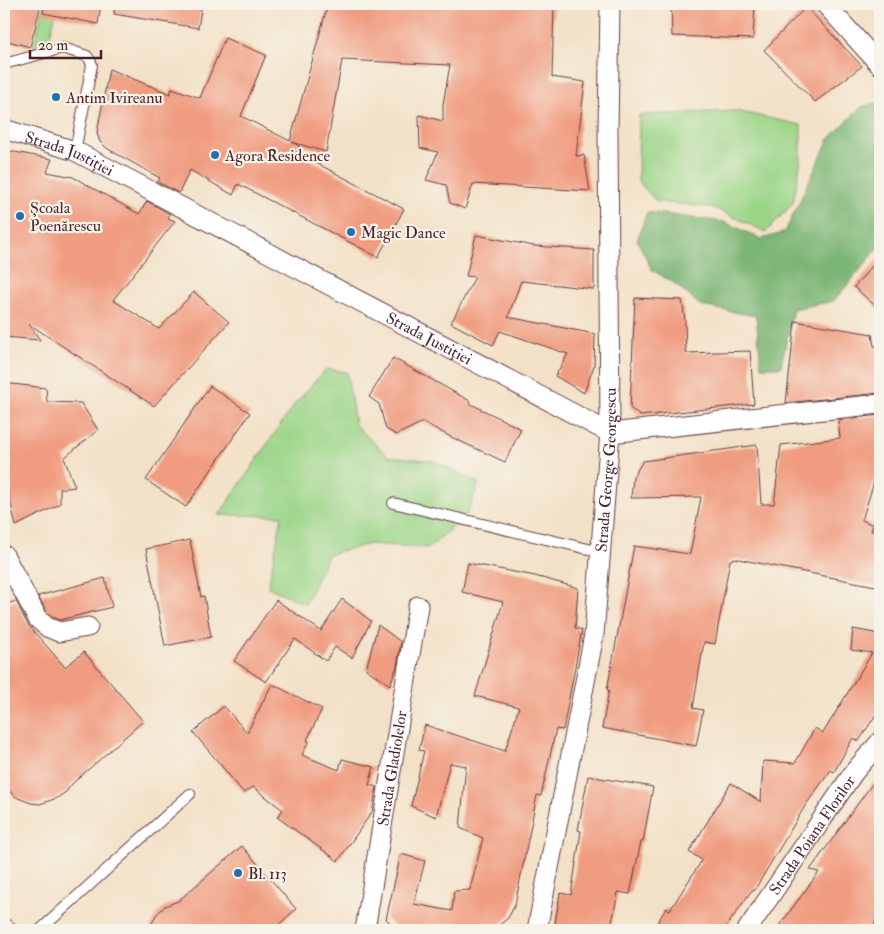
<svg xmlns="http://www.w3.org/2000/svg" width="884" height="934" viewBox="0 0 884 934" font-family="'IM FELL Double Pica',serif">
	<rect width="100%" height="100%" fill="#f7f3e8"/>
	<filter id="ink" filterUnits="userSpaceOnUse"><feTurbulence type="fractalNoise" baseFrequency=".02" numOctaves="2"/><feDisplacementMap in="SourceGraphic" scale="10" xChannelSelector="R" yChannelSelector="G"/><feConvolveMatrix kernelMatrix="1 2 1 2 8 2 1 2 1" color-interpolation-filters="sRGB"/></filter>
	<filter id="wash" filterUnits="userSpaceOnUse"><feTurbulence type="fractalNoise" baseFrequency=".0096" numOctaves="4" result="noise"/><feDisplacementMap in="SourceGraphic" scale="20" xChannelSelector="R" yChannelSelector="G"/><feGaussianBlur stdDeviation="1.12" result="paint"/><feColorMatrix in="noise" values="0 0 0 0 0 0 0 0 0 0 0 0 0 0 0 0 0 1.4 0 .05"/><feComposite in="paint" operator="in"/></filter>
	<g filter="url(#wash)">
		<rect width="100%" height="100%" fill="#f3e1c7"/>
		<path fill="#9bd588" stroke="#727a5a" d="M44 4H58L48 44 33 49Z
			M736 111 801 125V159L793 203 766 232 712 207 657 202 638 181 639 115Z
			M326 369 347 372 355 425 388 456 434 461 479 483 467 514 429 548 370 544 329 554 305 604 268 587 282 516 219 515 294 405Z"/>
		<path fill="#7cb674" stroke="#636a50" d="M880 102V246L834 301 793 309 781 367H761L756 316 701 306 674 283 652 270 637 240 647 212 724 222 762 239 785 232 829 139 861 107Z"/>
		<g id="blocks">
			<path fill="#f09c80" d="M4 4H41L30 47 4 40Z
				M44 4H101L98 24 43 13Z
				M115 4H202L198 28 114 14Z
				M328 4H554L552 77 585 82 576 156 584 155 590 191 473 184 465 209 450 203 446 185 426 180 438 152 420 148 419 115 443 121V104L450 65 342 60 326 152 292 142 299 146 297 153 404 209 378 257 238 184 233 195 190 170 179 193 158 182 160 178 108 149 100 142 97 133 109 69 170 94 172 88 200 98 225 38 266 55 241 116 290 141Z
				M671 4H755L753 39 672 36Z
				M806 7 862 66 815 102 764 50Z
				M4 150 52 159 47 172 73 177 139 214 147 201 170 214 168 218 175 221 113 300 159 329 194 292 229 322 154 406 29 324 40 340 4 337Z
				M476 235 534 246 594 250V289L521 281 508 317 595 334 594 366 584 393 555 376 568 354 500 331 493 345 451 323 475 277 466 276Z
				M880 257V310L854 287Z
				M635 298 682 300 685 320 686 353 750 351 754 404 640 416 630 408Z
				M795 321 872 334 874 346H880V393L786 403Z
				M393 358 470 401 469 403 521 429 505 462 451 437 423 422 396 435 386 429 379 404 369 397Z
				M4 383 46 388 47 402 81 403 98 430 64 458 75 487 60 489V504L16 526 4 473Z
				M210 386 250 413 186 507 146 480Z
				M880 415V482H874L862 520 873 525 871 531 880 532V587L733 558 732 560H730L715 644 704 642 693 708 703 710 696 746 602 728 609 690H607L634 546 690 554 701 497 631 498 633 477 643 461 757 445 761 504H774L781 445 840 438 838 420Z
				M190 540 201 597 204 596 211 637 165 646 146 549Z
				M468 563 535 576 578 588 575 628 582 630 563 730 556 729 541 796 537 795 515 905 508 918 498 926V930L427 928 426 930 395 927 386 919 401 854 425 861 414 904 452 911 454 891 470 890 483 838 460 828 466 766 450 763 436 817 411 806 424 751 419 750 425 725 505 751 519 707 475 696 503 602 462 592Z
				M105 578 112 607 60 620 53 617 47 612 38 596Z
				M342 599 371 621 352 658 335 647 326 661 295 639 266 682 234 661 276 600 321 631Z
				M16 601 28 625 65 667 84 652 143 721 72 784 66 792 57 798 40 804 31 803 18 798 12 794 4 784V605Z
				M378 625 401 642 397 666 390 685 366 669Z
				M853 629 880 634V708L859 741 853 738 834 772 831 770 805 806 754 891 752 890 724 930H653L666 908 670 910 702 860 689 852 731 783 761 802 763 761 795 763 815 728 823 733 872 653 851 650Z
				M272 684 322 709 307 740 309 741 302 755 339 770 342 759 374 767 369 785 377 787 372 812 338 861 277 817 283 810 253 787 244 793 193 732 224 706 247 733Z
				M880 773V867L878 884 880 885V895L874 930H776L819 872 810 870Z
				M588 776 653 787 643 842H641L630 894 618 892 611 928 598 930H554L560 893 571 895 581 831 578 830Z
				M242 846 296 909 273 930H149L156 915 165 906 178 901Z"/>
		</g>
	</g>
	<g filter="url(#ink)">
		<use href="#blocks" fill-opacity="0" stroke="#633c42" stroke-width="1"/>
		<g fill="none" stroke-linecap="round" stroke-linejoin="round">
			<defs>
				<path id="lane" d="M4 64 63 48 87 56 90 60 92 65 75 151
					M393 503 601 552
					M4 923 15 930
					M40 930 190 794"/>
				<g id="street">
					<path d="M825 4 880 65"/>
					<path id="s1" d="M4 129 75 151 610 433 880 404"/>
					<path d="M4 555 38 619 47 627 59 632 88 627"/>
					<path id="s2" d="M365 930 418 606"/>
					<path id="s3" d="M537 930 594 635 610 433 608 130 610 4"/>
					<path id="s4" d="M747 930 854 772 880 742"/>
				</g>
			</defs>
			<use href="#lane" stroke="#633c42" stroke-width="12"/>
			<use href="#street" stroke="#633c42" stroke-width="21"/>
			<use href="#lane" stroke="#fff" stroke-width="10"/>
			<use href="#street" stroke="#fff" stroke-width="19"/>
		</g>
	</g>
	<g fill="#1f6fb2" stroke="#f7f3e8" stroke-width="2">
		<circle cx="56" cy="97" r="5"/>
		<circle cx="215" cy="155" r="5"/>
		<circle cx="20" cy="216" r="5"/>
		<circle cx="351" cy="232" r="5"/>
		<circle cx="238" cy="873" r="5"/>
	</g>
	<g text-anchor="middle" stroke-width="4.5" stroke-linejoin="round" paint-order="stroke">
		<g font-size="16" fill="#4a1f2b" stroke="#f7f3e8" text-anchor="start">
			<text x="66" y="103">Antim Ivireanu</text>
			<text x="225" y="161">Agora Residence</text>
			<text x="30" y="213">Şcoala<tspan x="30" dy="18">Poenărescu</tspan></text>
			<text x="361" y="238">Magic Dance</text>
			<text x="248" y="879">Bl. 113</text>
		</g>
		<g font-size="16" fill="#4a1f2b" stroke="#f7f3e8">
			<text dy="6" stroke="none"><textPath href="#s1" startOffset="70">Strada Justiției</textPath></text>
			<text dy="6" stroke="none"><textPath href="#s1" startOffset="475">Strada Justiției</textPath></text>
			<text dy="6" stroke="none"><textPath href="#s3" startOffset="466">Strada George Georgescu</textPath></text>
			<text dy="6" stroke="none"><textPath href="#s2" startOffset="164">Strada Gladiolelor</textPath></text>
			<text dy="6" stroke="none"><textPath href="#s4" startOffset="115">Strada Poiana Florilor</textPath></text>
		</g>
	</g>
	<rect width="884" height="934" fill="none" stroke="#f7f3e8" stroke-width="20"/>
	<path d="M30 50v8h71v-8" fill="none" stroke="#4a1f2b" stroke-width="2.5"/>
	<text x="38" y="50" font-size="15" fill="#4a1f2b" stroke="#f7f3e8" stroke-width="4" paint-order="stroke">20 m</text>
</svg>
